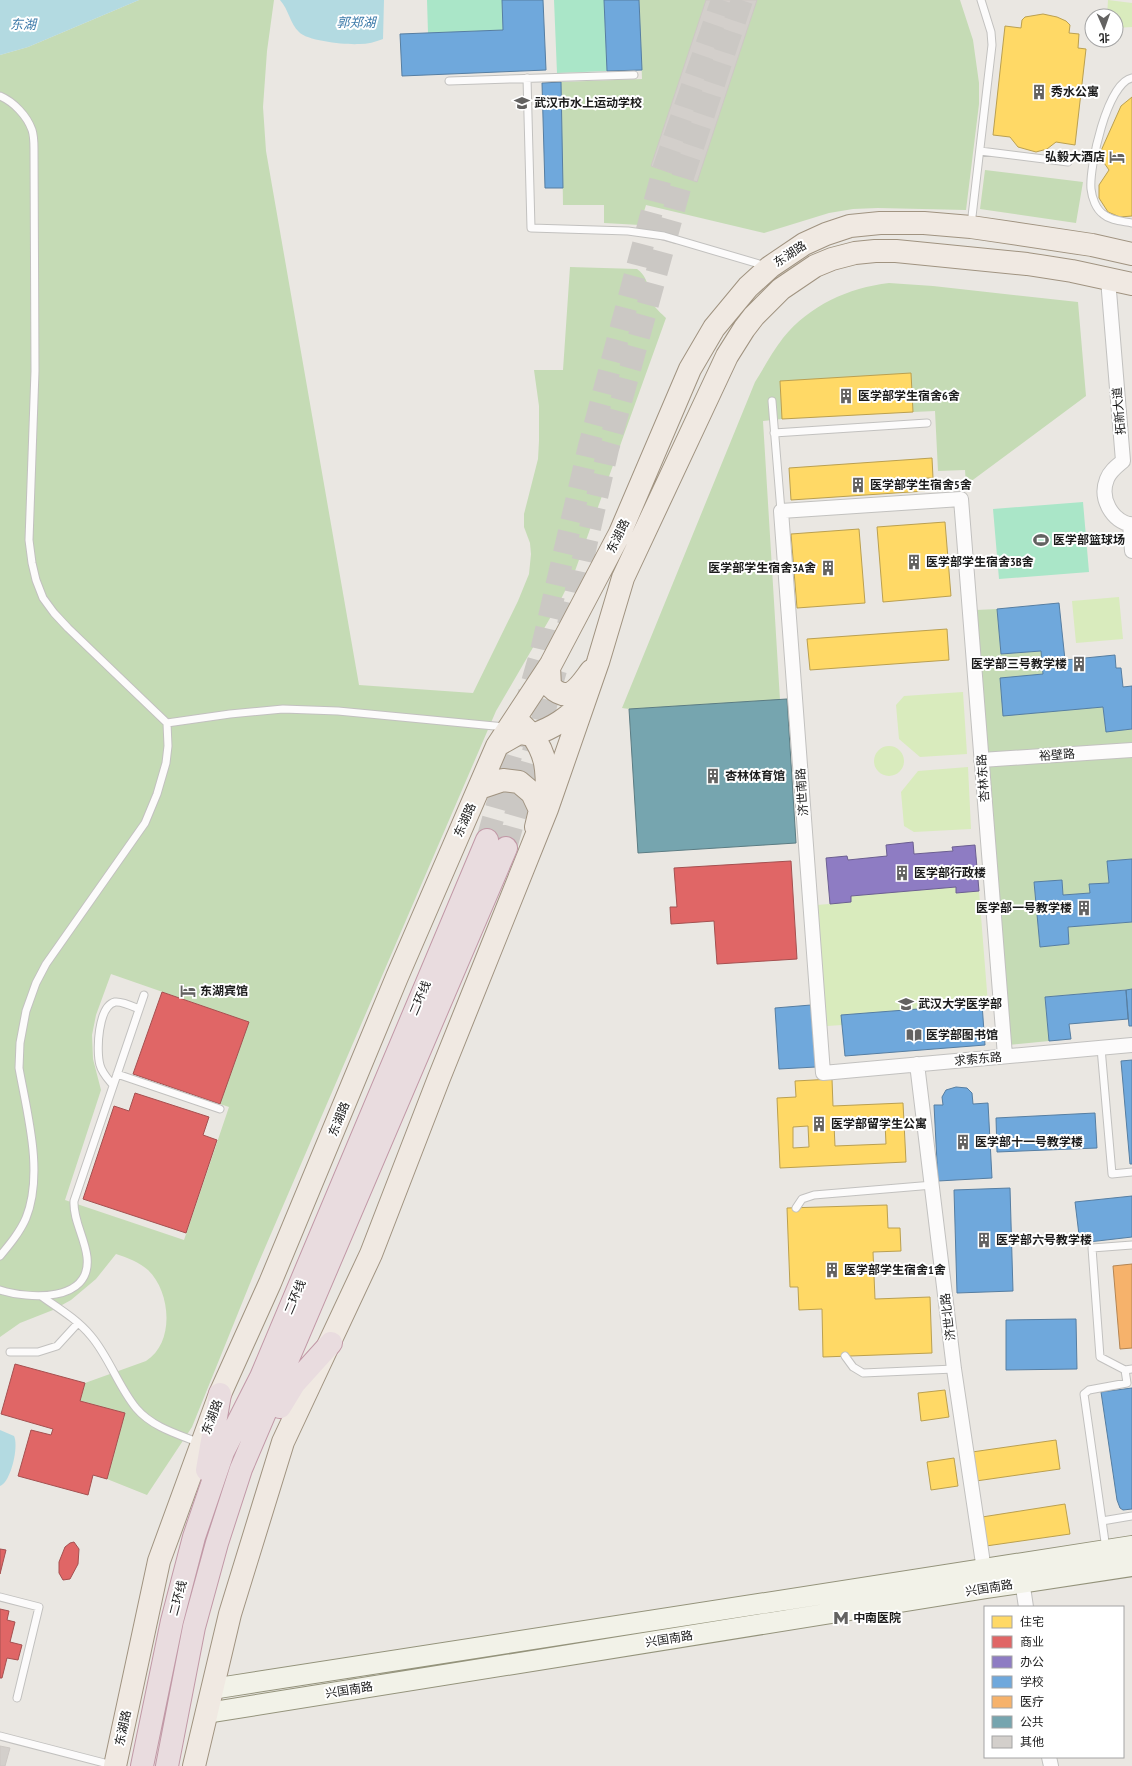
<svg xmlns="http://www.w3.org/2000/svg" width="1132" height="1766" viewBox="0 0 1132 1766" font-family="'PT Sans Narrow','Noto Sans SC',sans-serif">
	<rect width="100%" height="100%" fill="#eae7e2"/>
	<path fill="#d9ebbd" d="M1108 0 1132 3V27L1116 28V16H1107Z
		M1119 597 1123 639 1076 643 1072 601Z
		M963 692 967 754 920 757 899 739 896 705 904 696Z
		M874 761a15 15 0 1 1 30 0a15 15 0 1 1-30 0Z
		M968 767 971 829 914 832 904 826 901 792 918 771Z
		M956 887V893L979 891 988 1004 842 1015V1025L827 1026 817 905 851 902V896Z"/>
	<path fill="#c5dbb5" fill-rule="evenodd" d="M139 0H274L267 51 263 107 266 151 359 685 473 693 518 601 529 574 531 554 530 543 524 527V514L538 459 539 441V406L534 370H563L570 267 637 269C652 280 646 294 653 304 656 309 662 314 666 318L575 571 560 601 496 711 255 1271 192 1427 147 1495 107 1479 125 1413 80 1401 85 1383 146 1361C175 1343 171 1292 148 1270 139 1262 128 1258 116 1254L96 1279 71 1300 53 1310 20 1323 0 1337V55L28 47ZM111 974 249 1022 220 1104 229 1107 184 1240 65 1200 101 1090 93 1059 92 1035 96 1015Z
		M639 0H960L973 40 979 83V104L966 210 878 208 853 209 829 213 764 233 646 205 640 225 604 223V205H563L561 82 642 79Z
		M985 170 1083 182 1076 223 980 209Z
		M889 283 933 286 1078 302 1086 396 966 485 965 470 938 471 935 411 913 412 910 374 780 381 782 419 763 421 780 700 629 709 622 708 755 382C764 368 772 352 783 338 810 305 848 288 889 283Z
		M997 609 1001 654 1041 651 1043 674 1103 707 1106 732 1132 729V859L1107 861 1109 883 1089 884 1090 893 1063 895 1062 880 1034 883 1040 947 1069 944 1068 927 1132 922V989L1045 997 1049 1041 1009 1045 976 610Z"/>
	<path fill="#aae6c8" d="M427 0H502L503 30 428 33Z
		M554 0H604L607 71 557 73Z
		M1083 502 1089 572 999 579 993 509Z"/>
	<path fill="#b3dae1" d="M0 0H139L28 47 0 55Z
		M280 0H384L383 39C375 42 368 44 359 44 347 45 307 41 299 32 290 24 289 10 280 0Z
		M0 1430 14 1436C19 1446 11 1482 0 1486Z"/>
	<path fill="#ffd966" stroke="#bba050" fill-rule="evenodd" d="M1043 14 1057 17 1066 21 1070 25 1069 33 1079 34 1078 48 1086 49 1075 145 1056 142 1047 149 1036 152 1018 147 1010 137 993 135 1005 26 1021 28 1022 20 1025 17Z
		M1132 97V216L1120 217 1108 212 1099 198V185L1109 170 1100 157V153L1121 106Z
		M911 373 913 412 782 419 780 381Z
		M932 458 933 478H924L925 491 791 500 789 468Z
		M945 522 951 596 883 602 877 527Z
		M859 529 865 603 797 608 791 534Z
		M947 629 949 660 810 670 807 639Z
		M832 1079 833 1106 903 1103 906 1162 780 1168 777 1098 796 1097 795 1081ZM885 1123 886 1144 835 1146 834 1125ZM808 1126 809 1147 793 1148V1127Z
		M887 1205 888 1228H900L901 1251 873 1252 875 1299 930 1297 932 1353 823 1357 822 1309 799 1310 798 1287H790L787 1208Z
		M945 1390 949 1417 921 1421 918 1393Z
		M1056 1440 1060 1469 976 1481 972 1452Z
		M954 1458 958 1486 931 1490 927 1462Z
		M1065 1504 1070 1534 986 1546 982 1517Z"/>
	<path fill="#e06666" stroke="#a55050" d="M791 861 797 959 717 964 714 921 671 924 670 907H677L674 868Z
		M162 992 249 1022 220 1104 133 1074Z
		M135 1093 209 1117 203 1135 217 1140 186 1233 83 1199 114 1106 129 1111Z
		M15 1364 85 1383 80 1401 125 1413 107 1479 93 1475 88 1495 18 1476 31 1430 51 1435 53 1429 1 1414Z
		M74 1542 79 1549 78 1564 70 1579 63 1580 59 1573V1562L65 1547 70 1543Z
		M0 1549 6 1550 0 1574Z
		M0 1609 9 1611 7 1620 15 1622 10 1642 22 1645 18 1660 7 1658 2 1678H0Z"/>
	<path fill="#8e7cc3" stroke="#6c5f91" d="M913 842 914 854 953 851 952 847 975 845 979 891 956 893V887L851 896V902L830 904 826 858 847 856 848 860 887 856 886 845Z"/>
	<path fill="#6fa8dc" stroke="#567ea2" d="M502 0H543L546 70 402 76 400 34 503 30Z
		M604 0H639L642 70 607 71Z
		M561 82 563 188H545L542 83Z
		M1059 603 1065 660 1115 655 1116 668H1121L1123 687 1132 686V729L1106 732 1103 707 1003 716 1000 678 1043 674 1041 651 1001 654 997 609Z
		M1132 859V922L1068 927 1069 944 1040 947 1034 882 1062 880 1063 895 1090 893 1089 884 1109 883 1107 861Z
		M1132 989V1026H1129L1126 990Z
		M1126 990 1128 1019 1069 1024 1071 1039 1049 1041 1045 997Z
		M982 1004 985 1045 845 1056 841 1015Z
		M811 1005 816 1067 779 1069 775 1008Z
		M1132 1060V1164H1130L1121 1061Z
		M956 1087 967 1088 972 1093 973 1104 988 1103 992 1178 938 1181 934 1105H943L942 1097 946 1090Z
		M1095 1113 1097 1148 997 1152 996 1118Z
		M1010 1188 1013 1291 957 1293 954 1190Z
		M1132 1196V1237L1080 1243 1075 1202Z
		M1076 1319 1077 1369 1006 1370V1320Z
		M1132 1388V1509L1123 1510 1120 1508 1117 1500 1101 1392Z"/>
	<path fill="#f6b26b" stroke="#b48553" d="M1132 1264V1348L1120 1349 1113 1266Z"/>
	<path fill="#76a5af" stroke="#5b7c83" d="M787 699 796 843 638 853 629 709Z"/>
	<path fill="#d3cfcb" stroke="#cdc8c4" d="M706 0H757L697 182 651 166Z
		M0 1746 10 1748 5 1766H0Z"/>
	<g fill="none" stroke-linecap="round" stroke-linejoin="round">
		<path stroke="#cbc8c4" stroke-width="22" stroke-dasharray="22 11" stroke-linecap="butt" d="M568 625 608 449 683 177 742 0
			M487 840 541 651 589 446 663 170 722 0
			M506 848 556 670"/>
		<defs>
			<path id="lane" d="M527 78 531 228 628 231 664 236 766 266
				M1132 78C1107 83 1089 167 1091 189 1092 198 1096 209 1103 214 1111 221 1122 221 1132 223
				M449 81 634 75
				M0 96C14 102 27 116 32 130 34 136 34 143 34 149L35 371 29 540 32 563 36 580 43 598 54 613 68 628 167 723 168 746 166 763 157 794 145 823 46 964 36 983 26 1011 20 1043 19 1068C27 1113 44 1173 26 1218 20 1232 10 1244 0 1256
				M980 151 1068 162
				M971 225 992 45 991 32 981 0
				M772 401 781 511
				M774 433 927 423
				M167 723 230 714 283 709 338 711 505 727
				M1101 1048 1112 1174 1132 1172
				M117 1074 220 1109
				M113 1085C108 1079 102 1073 100 1065 96 1051 98 1006 115 1002 122 1001 132 1006 139 1009
				M796 1208 802 1199 814 1195 933 1185
				M0 1290C28 1299 92 1303 87 1257 85 1238 73 1220 74 1201L144 995
				M41 1296C58 1308 77 1319 91 1336 109 1357 118 1386 136 1408 152 1427 177 1434 200 1443
				M10 1352H38L57 1346 78 1323
				M845 1356 853 1367 863 1373 954 1369
				M1125 1370 1100 1357 1092 1248 1132 1245
				M1102 1521 1132 1516
				M1106 1549 1084 1394 1089 1390 1127 1383 1125 1370 1132 1369
				M0 1597 39 1607 17 1698
				M0 1736 112 1765"/>
			<path id="street" d="M1108 279 1123 461C1117 466 1110 471 1107 479 1099 499 1112 521 1132 525
				M1130 524 1132 551
				M981 760 1132 750
				M1005 1056 961 499 781 511 823 1073 1132 1045
				M917 1064 954 1369 984 1570
				M1021 1574 1026 1607
				M1049 1757 1051 1766"/>
			<path id="secondary" d="M212 1689 1132 1546
				M207 1713 987 1588 1132 1566"/>
			<path id="primary" d="M549 667 550 686C569 705 579 687 591 671
				M522 725 532 735C554 728 567 718 584 702
				M498 745 519 733 532 735C547 755 547 771 547 796
				M479 788 503 780 519 782 532 793 540 810 536 827
				M115 1766 159 1561 220 1394 270 1283 397 977 497 746 551 664 620 533 690 369 714 328 748 287 770 267 804 244 826 234 850 226 880 223H924L971 227 1092 245 1132 254
				M194 1766 230 1614 283 1442 371 1254 439 1078 547 809 598 662 623 578 727 356 744 329 754 316 781 289 815 266 832 259 855 253 875 251H896L1027 264 1072 271 1132 284"/>
			<path id="highway" d="M280 1407 294 1384 331 1343
				M207 1470 220 1394
				M142 1766 172 1621 194 1537 223 1452 261 1377 487 840
				M167 1766 194 1627 217 1543 241 1469 506 848"/>
		</defs>
		<use href="#lane" stroke="#c2c1bf" stroke-width="9"/>
		<use href="#street" stroke="#c2c1bf" stroke-width="16"/>
		<use href="#secondary" stroke="#94937b" stroke-width="22"/>
		<use href="#primary" stroke="#a09380" stroke-width="24"/>
		<use href="#highway" stroke="#c198a6" stroke-width="24"/>
		<use href="#lane" stroke="#fcfbfb" stroke-width="7"/>
		<use href="#street" stroke="#fcfbfb" stroke-width="14"/>
		<use href="#secondary" stroke="#f2f2e8" stroke-width="20"/>
		<use href="#primary" stroke="#f0e9e2" stroke-width="22"/>
		<use href="#highway" stroke="#e9dcdf" stroke-width="22"/>
	</g>
	<defs>
		<symbol id="building-bare" viewBox="-9 -9 18 18"><path d="M-4-6H4V6H1V3H-1V6H-4ZM-2.5-4.3h1.7v1.8h-1.7ZM.8-4.3h1.7v1.8H.8ZM-2.5-1h1.7V.8h-1.7ZM.8-1h1.7V.8H.8Z" fill="#636261" stroke="#fff" stroke-width="2.5" paint-order="stroke"/></symbol>
		<symbol id="university-bare" viewBox="-9 -9 18 18"><path d="M0-5L7-2L0 1L-7-2ZM-4 1L0 2.5L4 1V4Q0 6-4 4Z" fill="#636261" stroke="#fff" stroke-width="2.5" paint-order="stroke"/></symbol>
		<symbol id="hotel-bare" viewBox="-9 -9 18 18"><path d="M-6-4.5h1.5V1H6V5H4.5V3h-9V5H-6ZM-4 0a1.8 1.8 0 1 1 3.6 0ZM.5 0V-2.5h3Q6-2.5 6 0Z" fill="#636261" stroke="#fff" stroke-width="2.5" paint-order="stroke"/></symbol>
		<symbol id="stadium-bare" viewBox="-9 -9 18 18"><path d="M0-5a6.5 5 0 1 0 0 10a6.5 5 0 1 0 0-10ZM-3.5-1.8h7v3.6h-7Z" fill="#636261" stroke="#fff" stroke-width="2.5" paint-order="stroke"/></symbol>
		<symbol id="library-bare" viewBox="-9 -9 18 18"><path d="M-6-4Q-3-5.5-.7-3.5V5Q-3 3-6 4ZM6-4Q3-5.5 .7-3.5V5Q3 3 6 4Z" fill="#636261" stroke="#fff" stroke-width="2.5" paint-order="stroke"/></symbol>
		<symbol id="metro-bare" viewBox="-9 -9 18 18"><path d="M-5.5 5V-5H-3L0 0L3-5H5.5V5H3V-.5L0 4L-3-.5V5Z" fill="#636261" stroke="#fff" stroke-width="2.5" paint-order="stroke"/></symbol>
	</defs>
	<g fill-rule="evenodd">
		<use href="#building-bare" x="1028" y="81" width="22" height="22"/>
		<use href="#university-bare" x="511" y="92" width="22" height="22"/>
		<use href="#hotel-bare" x="1106" y="146" width="22" height="22"/>
		<use href="#building-bare" x="835" y="385" width="22" height="22"/>
		<use href="#building-bare" x="847" y="474" width="22" height="22"/>
		<use href="#stadium-bare" x="1030" y="529" width="22" height="22"/>
		<use href="#building-bare" x="903" y="551" width="22" height="22"/>
		<use href="#building-bare" x="817" y="557" width="22" height="22"/>
		<use href="#building-bare" x="1068" y="653" width="22" height="22"/>
		<use href="#building-bare" x="702" y="765" width="22" height="22"/>
		<use href="#building-bare" x="891" y="862" width="22" height="22"/>
		<use href="#building-bare" x="1073" y="897" width="22" height="22"/>
		<use href="#hotel-bare" x="177" y="980" width="22" height="22"/>
		<use href="#university-bare" x="895" y="993" width="22" height="22"/>
		<use href="#library-bare" x="903" y="1024" width="22" height="22"/>
		<use href="#building-bare" x="808" y="1113" width="22" height="22"/>
		<use href="#building-bare" x="952" y="1131" width="22" height="22"/>
		<use href="#building-bare" x="973" y="1229" width="22" height="22"/>
		<use href="#building-bare" x="821" y="1259" width="22" height="22"/>
		<use href="#metro-bare" x="830" y="1607" width="22" height="22"/>
	</g>
	<g text-anchor="middle" stroke-width="4" stroke-linejoin="round" paint-order="stroke">
		<g font-size="12" font-weight="bold" fill="#1b1b1b" stroke="#fff" text-anchor="start">
			<text x="1051" y="96">秀水公寓</text>
			<text x="534" y="107">武汉市水上运动学校</text>
			<text x="1105" y="161" text-anchor="end">弘毅大酒店</text>
			<text x="858" y="400">医学部学生宿舍6舍</text>
			<text x="870" y="489">医学部学生宿舍5舍</text>
			<text x="1053" y="544">医学部篮球场</text>
			<text x="926" y="566">医学部学生宿舍3B舍</text>
			<text x="816" y="572" text-anchor="end">医学部学生宿舍3A舍</text>
			<text x="1067" y="668" text-anchor="end">医学部三号教学楼</text>
			<text x="725" y="780">杏林体育馆</text>
			<text x="914" y="877">医学部行政楼</text>
			<text x="1072" y="912" text-anchor="end">医学部一号教学楼</text>
			<text x="200" y="995">东湖宾馆</text>
			<text x="918" y="1008">武汉大学医学部</text>
			<text x="926" y="1039">医学部图书馆</text>
			<text x="831" y="1128">医学部留学生公寓</text>
			<text x="975" y="1146">医学部十一号教学楼</text>
			<text x="996" y="1244">医学部六号教学楼</text>
			<text x="844" y="1274">医学部学生宿舍1舍</text>
			<text x="853" y="1622">中南医院</text>
		</g>
		<g font-size="12" fill="#1b1b1b" stroke="#fff">
			<text transform="translate(790 254) rotate(-33)" y="4">东湖路</text>
			<text transform="translate(1119 411) rotate(-95)" y="4">拓新大道</text>
			<text transform="translate(618 536) rotate(-64)" y="4">东湖路</text>
			<text transform="translate(1057 755) rotate(-4)" y="4">裕壁路</text>
			<text transform="translate(983 778) rotate(-94)" y="4">杏林东路</text>
			<text transform="translate(802 792) rotate(-94)" y="4">济世南路</text>
			<text transform="translate(465 820) rotate(-66)" y="4">东湖路</text>
			<text transform="translate(420 998) rotate(-67)" y="4">二环线</text>
			<text transform="translate(978 1059) rotate(-5)" y="4">求索东路</text>
			<text transform="translate(339 1119) rotate(-68)" y="4">东湖路</text>
			<text transform="translate(295 1297) rotate(-67)" y="4">二环线</text>
			<text transform="translate(948 1317) rotate(-97)" y="4">济世北路</text>
			<text transform="translate(212 1417) rotate(-69)" y="4">东湖路</text>
			<text transform="translate(989 1588) rotate(-9)" y="4">兴国南路</text>
			<text transform="translate(178 1598) rotate(-75)" y="4">二环线</text>
			<text transform="translate(669 1639) rotate(-9)" y="4">兴国南路</text>
			<text transform="translate(349 1690) rotate(-9)" y="4">兴国南路</text>
			<text transform="translate(123 1728) rotate(-78)" y="4">东湖路</text>
		</g>
		<g font-size="13" font-style="italic" fill="#3e7baa" stroke="#fff">
			<text x="356" y="27">郭郑湖</text>
			<text x="23" y="29">东湖</text>
		</g>
	</g>
	<rect x="984" y="1606" width="140" height="152" fill="#ffffff" stroke="#a4a4a4"/>
	<rect x="992" y="1616" width="20" height="12" fill="#ffd966" stroke="#a4a4a4"/>
	<text x="1020" y="1626" font-size="12" fill="#1b1b1b">住宅</text>
	<rect x="992" y="1636" width="20" height="12" fill="#e06666" stroke="#a4a4a4"/>
	<text x="1020" y="1646" font-size="12" fill="#1b1b1b">商业</text>
	<rect x="992" y="1656" width="20" height="12" fill="#8e7cc3" stroke="#a4a4a4"/>
	<text x="1020" y="1666" font-size="12" fill="#1b1b1b">办公</text>
	<rect x="992" y="1676" width="20" height="12" fill="#6fa8dc" stroke="#a4a4a4"/>
	<text x="1020" y="1686" font-size="12" fill="#1b1b1b">学校</text>
	<rect x="992" y="1696" width="20" height="12" fill="#f6b26b" stroke="#a4a4a4"/>
	<text x="1020" y="1706" font-size="12" fill="#1b1b1b">医疗</text>
	<rect x="992" y="1716" width="20" height="12" fill="#76a5af" stroke="#a4a4a4"/>
	<text x="1020" y="1726" font-size="12" fill="#1b1b1b">公共</text>
	<rect x="992" y="1736" width="20" height="12" fill="#d3cfcb" stroke="#a4a4a4"/>
	<text x="1020" y="1746" font-size="12" fill="#1b1b1b">其他</text>
	<g transform="translate(1104 28) rotate(178)"><circle r="19" fill="#ffffff" stroke="#a4a4a4"/>
	<path d="M0-3L7 15L0 10L-7 15Z" fill="#636261"/>
	<text y="-6" font-size="11" font-weight="bold" text-anchor="middle" fill="#1b1b1b">北</text>
	</g>
</svg>
